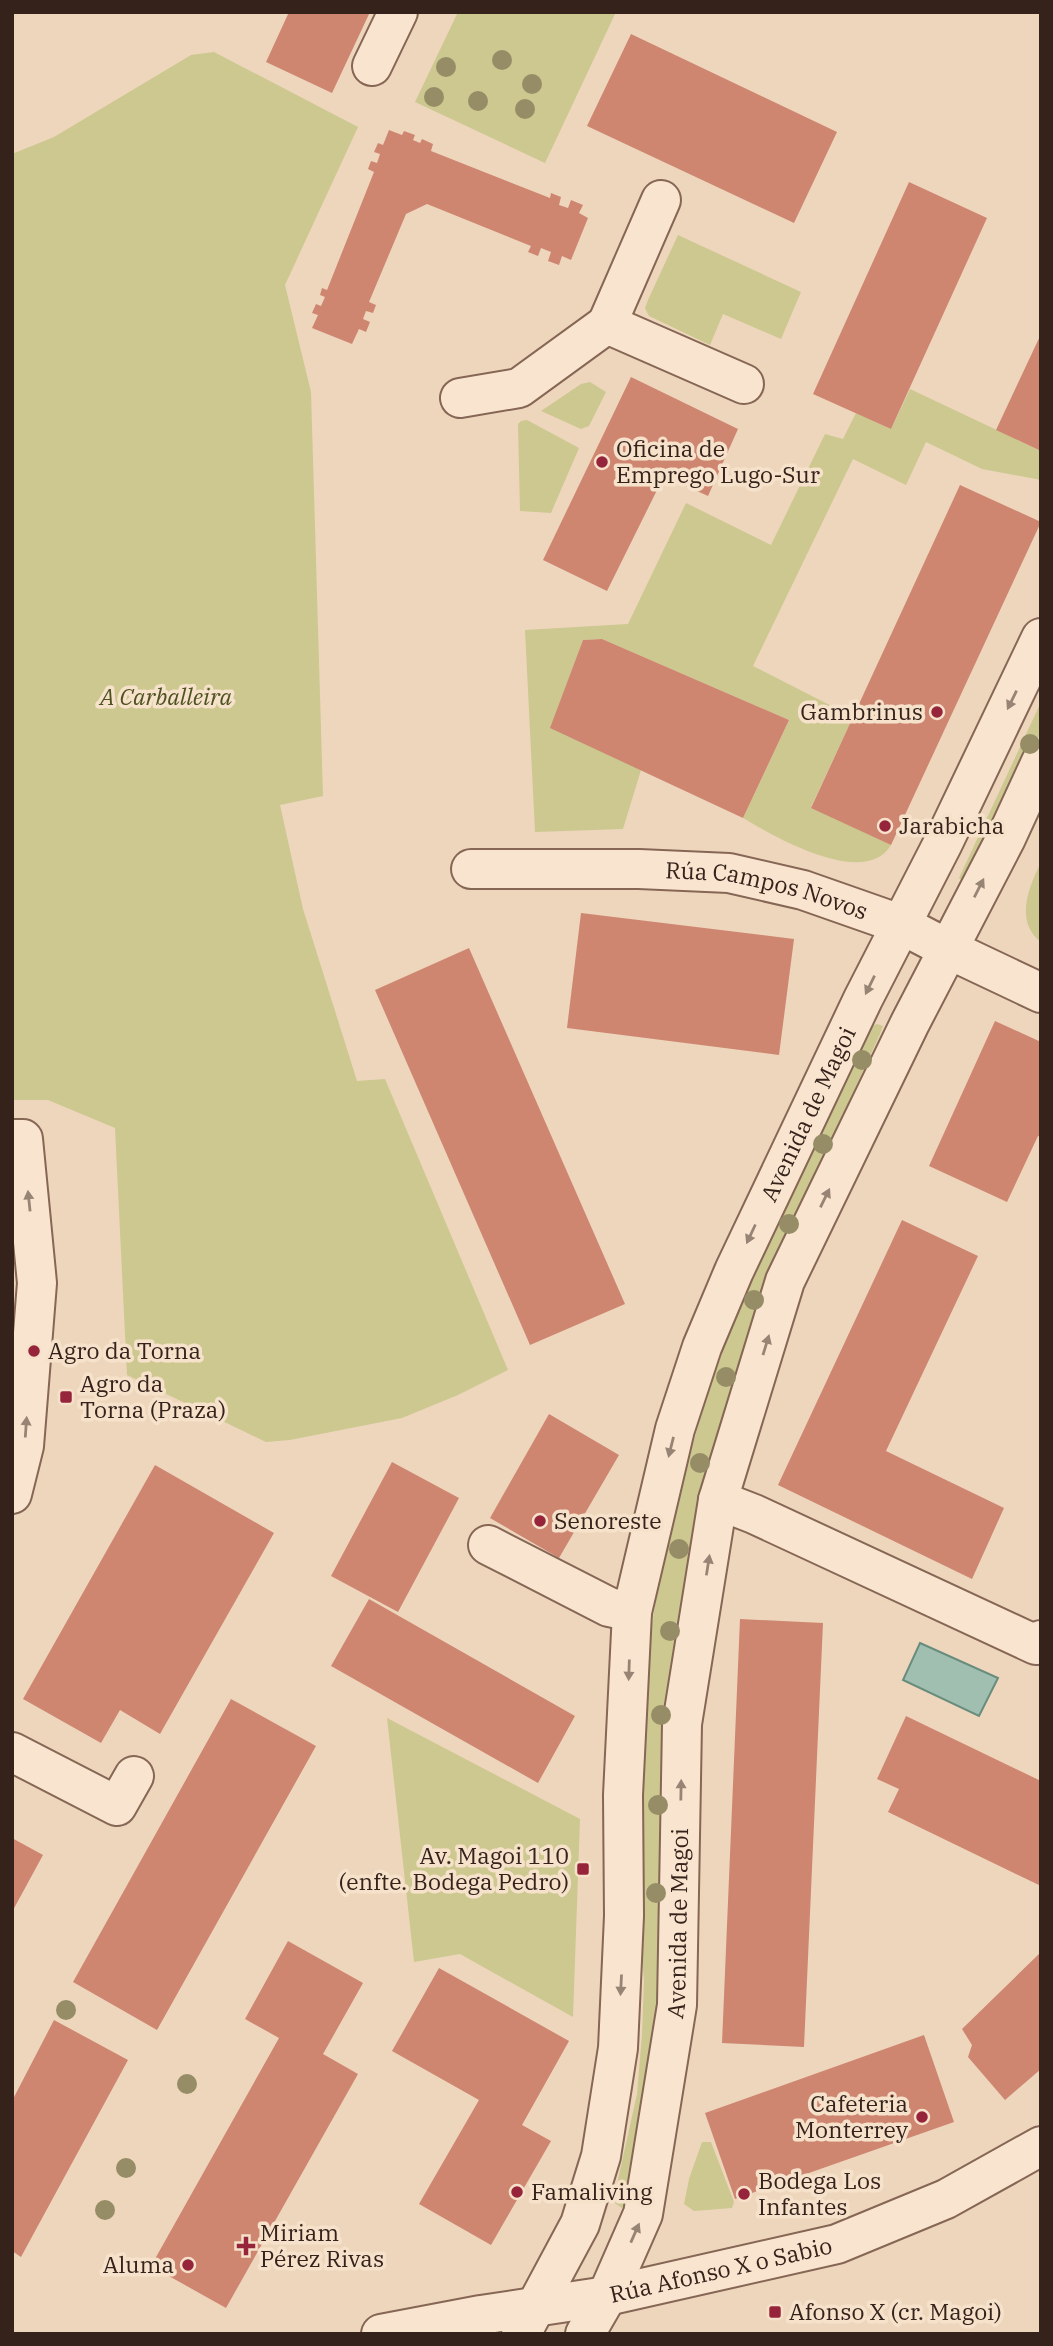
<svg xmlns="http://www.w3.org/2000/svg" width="1053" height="2346" viewBox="0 0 1053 2346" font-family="'IBM Plex Serif',serif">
	<rect width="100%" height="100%" fill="#eed6bc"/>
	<path fill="#ccc890" d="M454 12H616L545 163 415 102 457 14Z
		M214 52 358 127 285 285 311 392 323 796 280 805 303 909 357 1081 385 1079 508 1370 458 1395 402 1418 290 1440 266 1442 127 1375 115 1128 48 1100H12V154L54 137 191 55Z
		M678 235 801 292 781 339 723 314 710 345 649 316 645 308 648 300Z
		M590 382 606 392 589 426 581 429 541 411 581 384Z
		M910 389 1041 451V480L982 469 926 442 906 485 853 459 753 666 853 717 811 807 891 845C865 889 775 837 743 818L789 720 602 639 583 640 551 727 641 770 623 829 535 832 525 630 628 624 686 503 771 545 825 434 843 439 856 413 891 429Z
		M527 420 579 448 551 513 520 511 518 424 521 421Z
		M1041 702V732L996 829 964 882 959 878Z
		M1041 862V942C1014 921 1029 887 1041 862Z
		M877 1024 883 1026 880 1034 794 1221 745 1359 667 1991 630 2204 622 2208 613 2202 637 2094 642 2034 644 1980 640 1940 641 1704 654 1611 670 1525 708 1391 729 1334 752 1278 860 1052 870 1027Z
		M387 1718 580 1819 573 2017 460 1954 414 1962Z
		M702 2142H711L734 2202 732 2208 694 2211 684 2204 689 2179Z"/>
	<path fill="#a0bfb0" stroke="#688c7d" stroke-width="2" d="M920 1643 998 1678 979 1716 903 1680Z"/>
	<path fill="#ce8671" d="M289 12H370L332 93 266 62Z
		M631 34 837 132 794 223 587 126Z
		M389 130 402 135 404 131 415 135 413 140 420 143 422 139 433 144 431 151 550 198 551 193 561 197 559 205 568 208 571 200 583 205 579 213 588 218 571 260 562 256 559 265 548 261 551 252 541 248 538 256 528 252 531 246 427 204 406 214 369 302 376 305 373 313 366 311 363 319 370 322 366 332 359 329 352 344 312 328 318 315 312 313 316 304 321 306 325 297 320 295 322 288 327 290 374 172 368 169 371 161 377 163 380 154 374 152 378 143 383 145Z
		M909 182 987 218 891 429 813 394Z
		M1041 334V451L996 430Z
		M631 377 738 429 708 496 664 476 607 591 543 560Z
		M960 485 1041 522 891 845 811 808Z
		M602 639 789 720 743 818 550 728 583 640Z
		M581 913 794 939 779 1055 567 1028Z
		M469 948 625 1304 530 1345 375 990Z
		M995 1021 1041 1042V1137L1038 1136 1007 1202 929 1166Z
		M902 1220 978 1256 886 1451 1004 1508 972 1579 778 1485Z
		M549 1414 619 1455 559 1558 490 1518Z
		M392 1462 459 1498 398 1612 331 1576Z
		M155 1465 274 1533 160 1734 120 1710 101 1743 23 1699Z
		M369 1599 575 1716 538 1783 331 1666Z
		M740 1619 823 1623 804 2047 722 2043Z
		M231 1699 316 1746 157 2030 73 1982Z
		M906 1716 1041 1781V1886L888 1812 899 1789 877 1779Z
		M12 1838 43 1855 12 1912Z
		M288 1941 363 1983 323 2054 358 2074 226 2308 151 2266 279 2038 245 2019Z
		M1041 1952V2069L1005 2100 968 2057 972 2045 962 2029Z
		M439 1968 569 2041 522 2125 551 2141 491 2245 419 2204 479 2100 392 2051Z
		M54 2020 128 2060 21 2257 12 2251V2101Z
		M924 2035 954 2122 735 2199 705 2113Z"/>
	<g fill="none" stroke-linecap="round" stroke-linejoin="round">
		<defs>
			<g id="minor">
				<path d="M372 66 398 12"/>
				<path d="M607 324 661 200"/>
				<path d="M460 398 519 388 607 324 744 384"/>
				<path id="s1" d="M471 869H639L729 873 803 890 900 924 948 949 1041 993"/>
				<path d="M12 1139H23L37 1283 24 1446 12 1494"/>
				<path d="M718 1500 754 1514 1036 1645 1041 1640"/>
				<path d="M488 1545 609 1607 632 1612"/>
				<path d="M12 1752 117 1806 134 1776"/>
				<path id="s2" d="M381 2334 481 2315 607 2296 837 2244 946 2199 1041 2146"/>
				<path id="s3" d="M521 2334 580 2224 601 2156 618 2048 624 1916 623 1795 632 1612 675 1429 702 1347 734 1271 863 999 943 843 1041 638"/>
				<path id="s4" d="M585 2334 607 2296 643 2214 677 2005 682 1724 718 1500 785 1281 910 1023 1006 838 1041 762"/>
			</g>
		</defs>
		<use href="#minor" stroke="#866655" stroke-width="42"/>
		<use href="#minor" stroke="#f9e5cf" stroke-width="38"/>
	</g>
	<g fill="#968d67">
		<circle cx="502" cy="60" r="10"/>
		<circle cx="446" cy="67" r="10"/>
		<circle cx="532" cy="84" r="10"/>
		<circle cx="434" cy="97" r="10"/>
		<circle cx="478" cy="101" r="10"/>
		<circle cx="525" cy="109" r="10"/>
		<circle cx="1030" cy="744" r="10"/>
		<circle cx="862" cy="1060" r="10"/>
		<circle cx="823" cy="1144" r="10"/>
		<circle cx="789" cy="1224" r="10"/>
		<circle cx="754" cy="1300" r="10"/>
		<circle cx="726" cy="1377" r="10"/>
		<circle cx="700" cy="1463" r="10"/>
		<circle cx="679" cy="1549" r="10"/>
		<circle cx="670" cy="1631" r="10"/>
		<circle cx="661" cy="1715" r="10"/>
		<circle cx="658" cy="1805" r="10"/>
		<circle cx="656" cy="1893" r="10"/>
		<circle cx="66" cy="2010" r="10"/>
		<circle cx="187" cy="2084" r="10"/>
		<circle cx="126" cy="2168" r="10"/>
		<circle cx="105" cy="2210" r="10"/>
	</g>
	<defs><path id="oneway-solid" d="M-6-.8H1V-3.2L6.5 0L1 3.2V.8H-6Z" transform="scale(1.75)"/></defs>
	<g fill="#978475">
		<use href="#oneway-solid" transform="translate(1012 700) rotate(116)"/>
		<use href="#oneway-solid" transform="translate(979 888) rotate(-63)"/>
		<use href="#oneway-solid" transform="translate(870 985) rotate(116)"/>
		<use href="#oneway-solid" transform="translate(825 1198) rotate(-64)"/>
		<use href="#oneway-solid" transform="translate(29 1201) rotate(-96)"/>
		<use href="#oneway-solid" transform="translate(751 1234) rotate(115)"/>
		<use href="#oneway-solid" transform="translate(766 1345) rotate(-73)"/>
		<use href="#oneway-solid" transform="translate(26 1427) rotate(-86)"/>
		<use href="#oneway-solid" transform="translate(671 1447) rotate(104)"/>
		<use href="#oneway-solid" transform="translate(708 1565) rotate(-81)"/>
		<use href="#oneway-solid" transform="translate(629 1670) rotate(92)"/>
		<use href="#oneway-solid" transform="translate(681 1790) rotate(-89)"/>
		<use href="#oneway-solid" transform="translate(621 1985) rotate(93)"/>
		<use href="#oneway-solid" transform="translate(635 2233) rotate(-66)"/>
	</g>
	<g fill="#96243a" stroke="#f6e2cb" stroke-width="2.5">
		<circle cx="602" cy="462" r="7"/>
		<circle cx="937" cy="712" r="7"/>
		<circle cx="885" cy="826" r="7"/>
		<circle cx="34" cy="1351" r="7"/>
		<rect x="59" y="1390" width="14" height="14" rx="3.5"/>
		<circle cx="540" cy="1521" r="7"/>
		<rect x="576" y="1862" width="14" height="14" rx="3.5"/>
		<circle cx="922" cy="2117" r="7"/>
		<circle cx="517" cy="2192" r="7"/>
		<circle cx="744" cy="2194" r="7"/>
		<path d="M242.5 2235.5h7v7h7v7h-7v7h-7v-7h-7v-7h7z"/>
		<circle cx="188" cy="2265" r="7"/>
		<rect x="768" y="2305" width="14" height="14" rx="3.5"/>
	</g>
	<g text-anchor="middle" stroke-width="7" stroke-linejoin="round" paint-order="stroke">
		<g font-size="23" fill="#35221b" stroke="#f6e2cb" text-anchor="start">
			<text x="616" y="457">Oficina de<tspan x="616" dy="26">Emprego Lugo-Sur</tspan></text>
			<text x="923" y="720" text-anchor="end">Gambrinus</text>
			<text x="899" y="834">Jarabicha</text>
			<text x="48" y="1359">Agro da Torna</text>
			<text x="80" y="1392">Agro da<tspan x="80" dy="26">Torna (Praza)</tspan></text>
			<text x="554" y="1529">Senoreste</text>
			<text x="569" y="1864" text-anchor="end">Av. Magoi 110<tspan x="569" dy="26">(enfte. Bodega Pedro)</tspan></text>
			<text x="908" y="2112" text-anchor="end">Cafeteria<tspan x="908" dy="26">Monterrey</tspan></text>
			<text x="758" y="2189">Bodega Los<tspan x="758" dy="26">Infantes</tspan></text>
			<text x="531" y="2200">Famaliving</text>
			<text x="260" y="2241">Miriam<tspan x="260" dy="26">Pérez Rivas</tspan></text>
			<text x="174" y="2273" text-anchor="end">Aluma</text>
			<text x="789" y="2320">Afonso X (cr. Magoi)</text>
		</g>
		<g font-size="23" font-style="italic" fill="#4e5221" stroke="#f6e2cb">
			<text x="166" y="705">A Carballeira</text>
		</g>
		<g font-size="23" fill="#35221b" stroke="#f6e2cb">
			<text dy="8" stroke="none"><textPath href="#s1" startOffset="298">Rúa Campos Novos</textPath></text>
			<text dy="8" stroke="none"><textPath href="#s3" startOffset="1272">Avenida de Magoi</textPath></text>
			<text dy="8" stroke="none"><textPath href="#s4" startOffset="427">Avenida de Magoi</textPath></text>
			<text dy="8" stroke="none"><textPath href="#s2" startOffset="346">Rúa Afonso X o Sabio</textPath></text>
		</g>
	</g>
	<rect width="1053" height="2346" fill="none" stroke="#35221b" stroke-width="28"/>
</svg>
